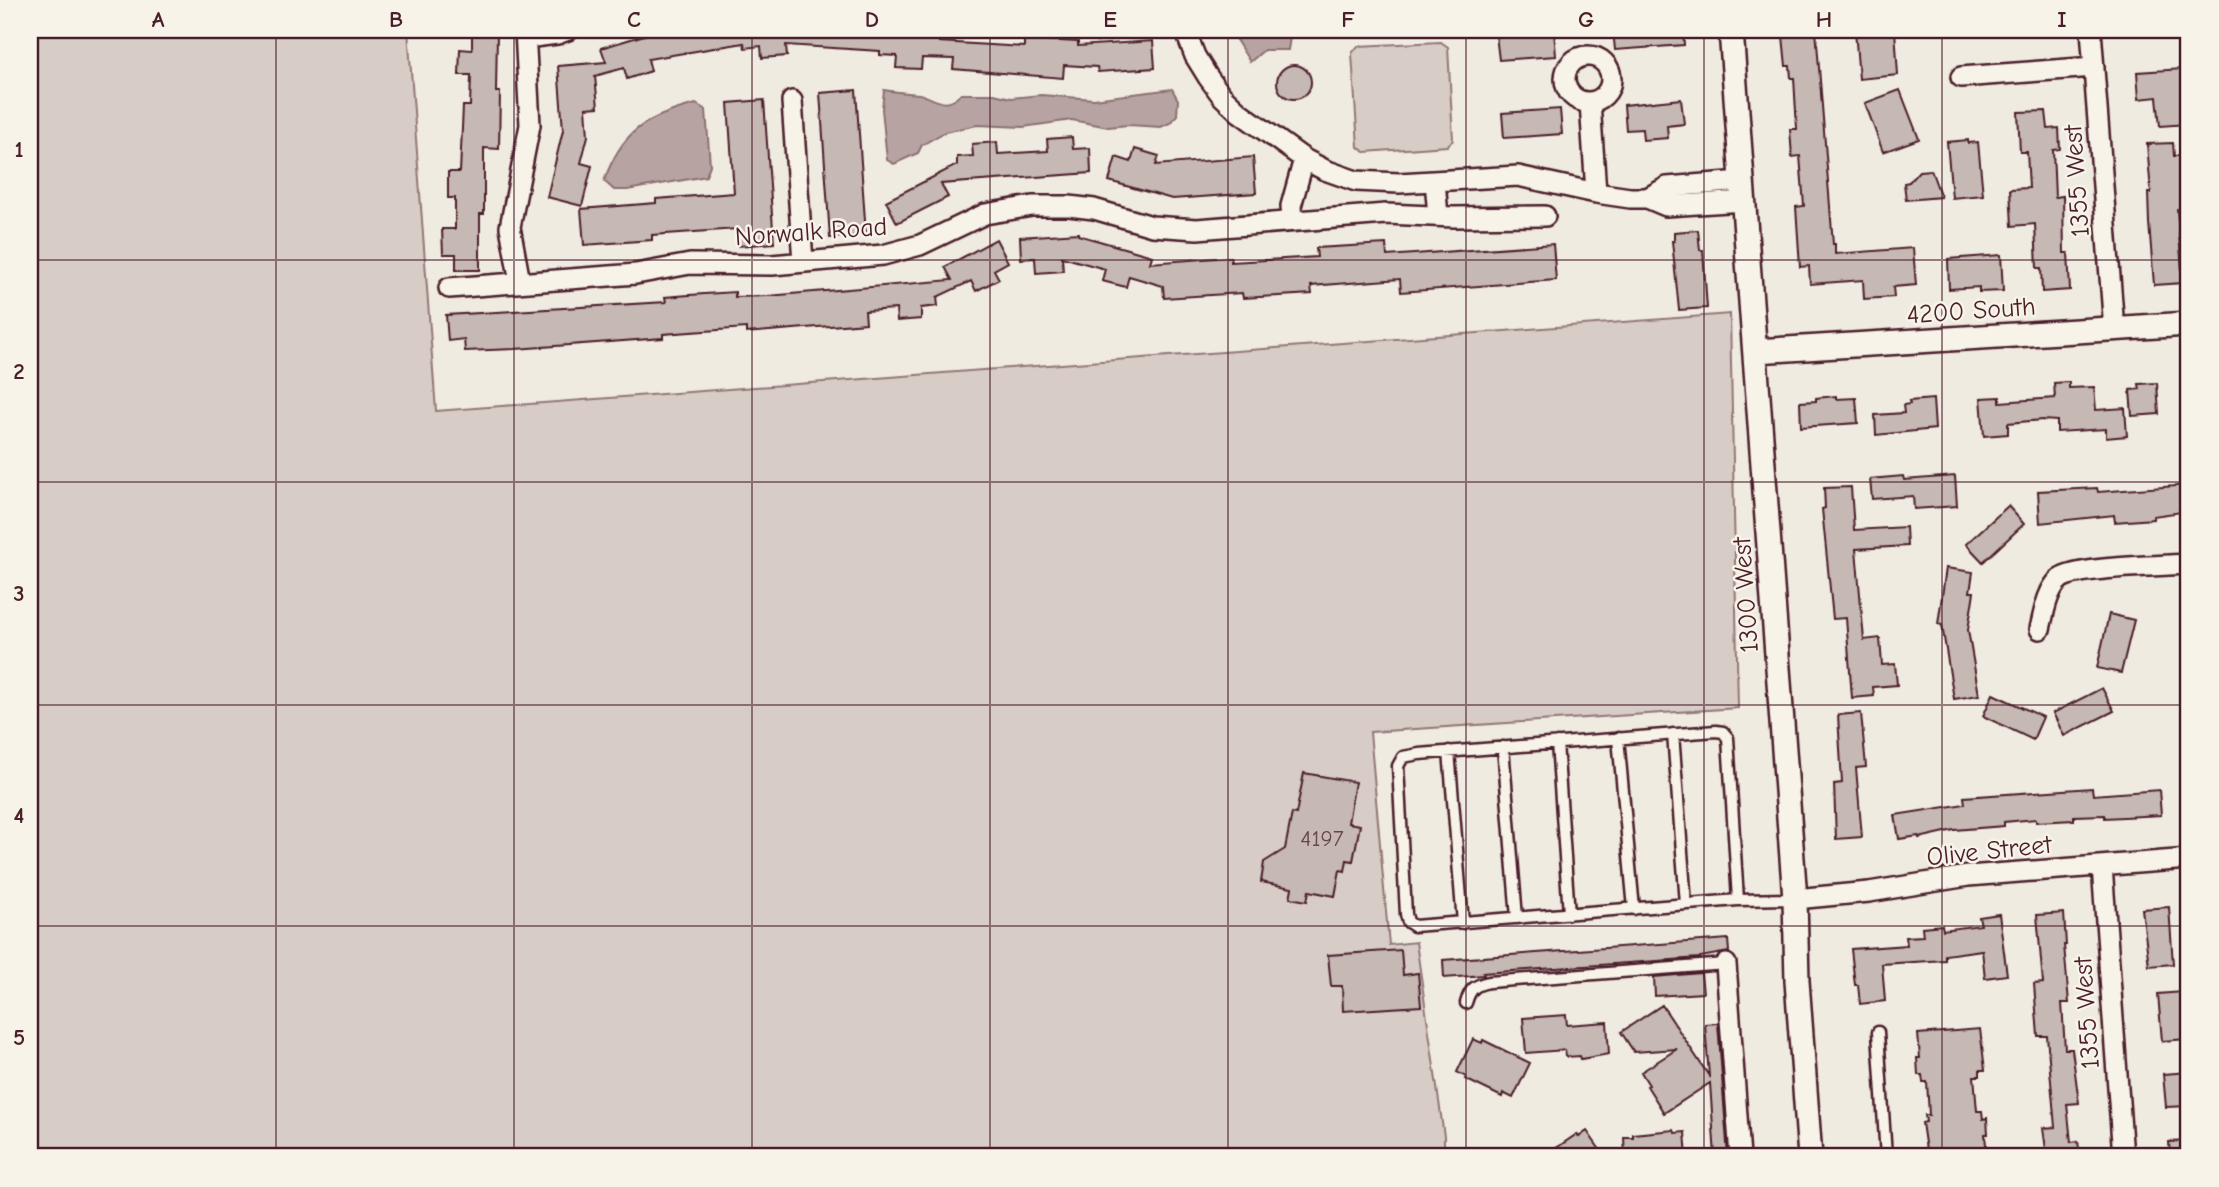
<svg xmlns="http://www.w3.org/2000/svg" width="2219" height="1187" viewBox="0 0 2219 1187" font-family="'Comic Neue',sans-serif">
	<rect width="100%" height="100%" fill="#f0ebe0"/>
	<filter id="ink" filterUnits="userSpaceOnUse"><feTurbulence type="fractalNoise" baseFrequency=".0143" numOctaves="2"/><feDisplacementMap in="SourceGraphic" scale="14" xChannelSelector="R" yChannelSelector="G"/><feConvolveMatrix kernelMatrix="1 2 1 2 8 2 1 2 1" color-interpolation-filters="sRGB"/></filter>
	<g filter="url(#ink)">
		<path fill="#d8cdc6" stroke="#917678" stroke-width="2" d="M30 30H408L436 411 1730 314 1738 708 1370 732 1389 945 1416 942 1444 1136V1157H30Z
			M1441 42 1448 47 1453 140 1447 146 1365 152 1358 147 1352 53 1358 46Z"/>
		<path fill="#b7a4a2" stroke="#8b6f72" stroke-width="2" d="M1248 30 1291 31 1288 50H1264L1250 62 1233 35Z
			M1172 89 1178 100 1177 115 1170 123 1161 127 1128 125 1108 127 1072 120 1023 127 977 125 945 132 922 145 918 153 894 164 887 160 882 109 884 90C895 92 907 93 919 94 933 97 947 112 960 94H994L1011 98 1041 95 1094 99Z
			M696 104 706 110 710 165 706 176 627 190H614L604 181C622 131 645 117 696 104Z"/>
		<path fill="#c6b8b3" stroke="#4a1f2b" stroke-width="2" d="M661 30H880L939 33V42L1024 47V39L1078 42V46L1153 41 1155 68 1098 72 1097 67 1064 65 1063 78 953 69 954 59 922 58 921 69 896 68 897 56 880 55V51L786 45 787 56 762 58 761 46 745 48 744 43 648 59 651 71 627 79 624 68 595 76 598 107 586 108 588 136 581 163 592 166 582 206 547 197 563 130 558 66 606 62 601 48Z
			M1513 30H1538V33L1554 31 1556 56 1499 60 1496 35 1513 34Z
			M1613 30H1683L1684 45 1615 50Z
			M1787 30H1816L1833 244H1835V254L1913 248 1916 285 1893 287 1894 297 1864 299 1863 280 1810 284 1809 266 1800 267 1796 207 1804 206 1800 156 1792 157 1790 129H1797L1794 78H1791L1790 66H1786L1783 36H1787Z
			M1855 30H1895L1898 75 1859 79Z
			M472 33 497 34 496 92H500L499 149 484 148V214H480V270H456V254H443L442 229H455V198H448V172H460L463 106H470L471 75H459L460 49 472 50Z
			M1277 82a17 17 0 1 1 34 0a17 17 0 1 1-34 0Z
			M2183 69 2187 124 2160 126 2157 97 2139 99 2137 72Z
			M856 90 866 235 830 238 820 93Z
			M1900 90 1919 139 1883 152 1865 103Z
			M1681 99 1684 124 1667 126 1668 138 1643 140 1642 129 1626 130 1624 105Z
			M764 100 774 243 738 246 737 229 652 235V240L584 245 581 209 656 203V199L734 193 728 103Z
			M1560 109 1562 134 1504 138 1502 113Z
			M2046 111 2048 129 2059 128 2060 149 2053 150 2055 197 2063 196 2064 253H2068L2070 290 2042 292 2041 268H2037L2035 224 2012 226 2010 189 2029 188 2027 152H2020L2018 112Z
			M1072 137 1073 149 1090 148 1091 173 941 184 948 197 897 223 886 201 957 165V157L973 156 972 144 997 142 998 154 1015 153 1048 151 1047 139Z
			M1968 140V143L1978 142 1983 195 1952 198 1947 142Z
			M2173 143 2174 156H2181L2185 208 2177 209 2183 283 2154 285 2149 223 2148 193H2151L2147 144Z
			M1135 149 1159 156 1156 165 1253 157 1256 193 1172 199 1109 181 1116 157 1131 162Z
			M1931 170 1941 197 1906 200 1904 183 1909 182 1919 171Z
			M1698 230 1700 250H1703L1707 308 1679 310 1672 241H1674V232Z
			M1078 233V235L1152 256 1150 263 1231 257V262L1317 257 1316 248 1386 244 1387 256 1553 244 1556 280 1401 292 1400 279 1311 286 1312 294 1243 298 1242 293 1164 298 1163 286 1129 276 1126 287 1102 281 1105 269 1062 257 1063 271 1036 273 1035 258 1021 259 1020 237Z
			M996 239 1008 262 994 270 999 279 976 291 971 281 937 297 938 306 921 308V319L897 321 896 309 865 311 866 323 746 333V328L663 334V338L515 349 465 351 464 339 448 341 446 315 666 302 665 297 689 295 735 292V297L768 296 952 280 945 267Z
			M2001 255 2003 291 1979 292V287L1949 289 1948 259Z
			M2069 382V388L2094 387 2096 410 2125 408 2127 436 2106 438V429L2057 432V421L2043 420 2008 423V434L1984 436 1981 398 2000 397V402L2055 398 2054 383Z
			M2157 383 2159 414 2132 416 2130 390 2140 389 2139 384Z
			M1836 396V399L1856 398 1858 423 1801 427 1800 402 1816 401V398Z
			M1933 399 1935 429 1876 435 1875 415 1904 413 1903 405 1910 404 1909 401Z
			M1903 476 1904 480 1955 476 1957 506 1914 509 1913 496 1872 499 1870 479Z
			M2189 485V511L2153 516V519L2115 522 2114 515 2040 523 2038 491 2097 488 2098 492Z
			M1851 487 1854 530 1906 527 1907 546 1856 549 1864 640 1880 638 1882 665 1895 664 1897 685 1873 687 1874 696 1852 698 1846 618 1833 619 1822 509 1825 508 1824 488Z
			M2008 506 2024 524 1983 562 1966 544Z
			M1946 568 1973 572 1970 592H1974L1968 630 1979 695 1954 699 1942 625 1938 624Z
			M2109 614 2134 620 2121 673 2097 668Z
			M2102 688 2114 711 2064 736 2053 713Z
			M1993 694 2043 717 2033 740 1983 716Z
			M1861 713 1866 767 1856 768 1862 837 1836 839 1834 784 1842 783 1838 715Z
			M1304 773 1355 782 1348 823 1360 825 1353 861 1347 860 1345 871 1340 870 1335 896 1309 891 1307 901 1290 898 1292 888 1261 882 1264 862 1285 849 1292 813 1296 814Z
			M2092 788 2093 795 2159 790 2161 815 2105 818V815L2074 816V820L2036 822V819L2004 822V826L1954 830 1919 838V836L1899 839 1895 815 1965 804 1964 797Z
			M2169 907 2173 964 2149 966 2142 909Z
			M2064 913 2066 945H2064L2069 1003H2062L2065 1049H2072L2079 1103 2067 1104 2071 1142 2078 1141 2080 1157H2047L2043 1128 2055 1127 2047 1036H2038L2034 984 2043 983 2037 915Z
			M1999 914 2007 975 1985 978 1982 950 1945 955V960L1882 964 1885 1001 1860 1004 1858 985H1855L1851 949 1907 945 1906 937 1923 936 1922 927 1942 925 1943 930 1981 925 1979 917Z
			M1728 939 1729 952 1700 957V958L1483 973 1484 975 1444 978 1443 960Z
			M1401 950 1403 975 1418 973 1421 1006 1343 1011 1342 986H1331L1328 955Z
			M1701 973 1703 993 1655 996 1654 977Z
			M2183 992 2187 1039 2162 1041 2158 994Z
			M1662 1005 1709 1076 1705 1024 1718 1023 1728 1157H1715L1710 1083 1664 1113 1647 1086 1649 1085 1641 1072 1677 1049 1634 1052 1621 1032Z
			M1566 1015 1567 1025 1607 1022 1609 1054 1581 1059 1580 1056 1566 1057 1565 1050 1526 1053 1523 1018Z
			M1980 1029 1985 1070H1980V1076H1974L1977 1111H1982L1983 1119 1987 1118 1988 1134H1985L1987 1157H1927L1922 1123 1926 1122 1925 1115H1929L1927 1082H1923L1922 1075H1918L1917 1058H1920L1918 1034Z
			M1473 1039 1482 1043 1483 1040 1530 1063 1513 1098 1503 1093 1502 1097 1465 1079 1466 1077 1457 1072Z
			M2189 1072V1106L2166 1107 2163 1074Z
			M1674 1130 1675 1133 1685 1132 1687 1157H1625L1624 1137H1633V1134Z
			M1587 1131 1605 1157H1543L1577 1134 1579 1137Z
			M2189 1141V1157H2170L2169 1142Z"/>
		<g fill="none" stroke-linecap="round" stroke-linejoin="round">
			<defs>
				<path id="service" d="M1673 734 1686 904
					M1618 738 1634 909
					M1557 743 1569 914
					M1503 747 1517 918
					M1449 751 1463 923
					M1738 900 1728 738 1723 732 1716 731 1419 754 1403 757 1398 766 1406 914 1408 922 1414 926 1738 900 1795 899
					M1466 1003C1470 989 1474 985 1489 982L1726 964
					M1878 1032 1886 1157"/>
				<path id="minor" d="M1185 30 1195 56 1208 77 1222 96 1239 112 1304 159 1325 170 1356 181 1399 183 1518 176 1596 193 1630 198H1647L1666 206 1744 201
					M2091 30 2114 329
					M526 38 557 34 568 30
					M1565 79a23 23 0 1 1 46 0a23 23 0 1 1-46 0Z
					M1961 77 2094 67
					M792 101 803 262
					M1590 102 1596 193
					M1435 181 1438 216
					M1647 198 1667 187 1742 181
					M1292 221 1291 206 1304 159
					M520 282 510 227 530 125 525 30
					M449 288 636 274 690 264 772 265 883 255 920 245 985 214 1032 206H1069L1094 209 1152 226 1197 229 1386 214 1454 217 1545 216
					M2040 629C2044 613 2047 590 2060 579 2077 566 2164 566 2189 564
					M2102 866 2123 1157
					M1795 899 1869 892 1968 876 2189 859
					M1726 964 1740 1157"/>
				<path id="tertiary" d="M1731 30 1795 899 1797 981 1810 1157
					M1756 351 2189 324"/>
			</defs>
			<use href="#service" stroke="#4a1f2b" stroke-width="15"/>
			<use href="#minor" stroke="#4a1f2b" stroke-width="24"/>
			<use href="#tertiary" stroke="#4a1f2b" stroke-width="28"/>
			<use href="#service" stroke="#f7f3e8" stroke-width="10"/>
			<use href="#minor" stroke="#f7f3e8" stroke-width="19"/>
			<use href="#tertiary" stroke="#f7f3e8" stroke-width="23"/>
		</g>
	</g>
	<path fill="none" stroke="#4a1f2b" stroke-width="2" stroke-opacity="0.55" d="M276 30V1157M514 30V1157M752 30V1157M990 30V1157M1228 30V1157M1466 30V1157M1704 30V1157M1942 30V1157M30 260H2189M30 482H2189M30 705H2189M30 926H2189"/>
	<g text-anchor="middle" stroke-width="5" stroke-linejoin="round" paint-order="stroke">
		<g font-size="23" fill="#69454d">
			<text x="1322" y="846">4197</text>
		</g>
		<g font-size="26" fill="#4a1f2b" stroke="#f7f3e8">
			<text transform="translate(2076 181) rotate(-94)" y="9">1355 West</text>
			<text transform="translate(811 231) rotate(-4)" y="9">Norwalk Road</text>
			<text transform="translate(1971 310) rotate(-4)" y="9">4200 South</text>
			<text transform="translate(1745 595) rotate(-94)" y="9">1300 West</text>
			<text transform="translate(1989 850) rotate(-6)" y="9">Olive Street</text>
			<text transform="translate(2086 1013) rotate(-94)" y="9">1355 West</text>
		</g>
	</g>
	<rect width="2219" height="1187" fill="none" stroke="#f7f3e8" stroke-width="77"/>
	<rect x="38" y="38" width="2142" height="1110" fill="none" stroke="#4a1f2b" stroke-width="2.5"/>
	<g font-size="23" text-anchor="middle" font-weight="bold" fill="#4a1f2b">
		<text x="158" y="27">A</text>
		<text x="396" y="27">B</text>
		<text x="634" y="27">C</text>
		<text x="872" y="27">D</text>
		<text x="1110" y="27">E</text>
		<text x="1348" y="27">F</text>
		<text x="1586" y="27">G</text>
		<text x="1824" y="27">H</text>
		<text x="2062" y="27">I</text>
		<text x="19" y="157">1</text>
		<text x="19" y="379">2</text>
		<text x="19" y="601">3</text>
		<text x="19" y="823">4</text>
		<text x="19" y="1045">5</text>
	</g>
</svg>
